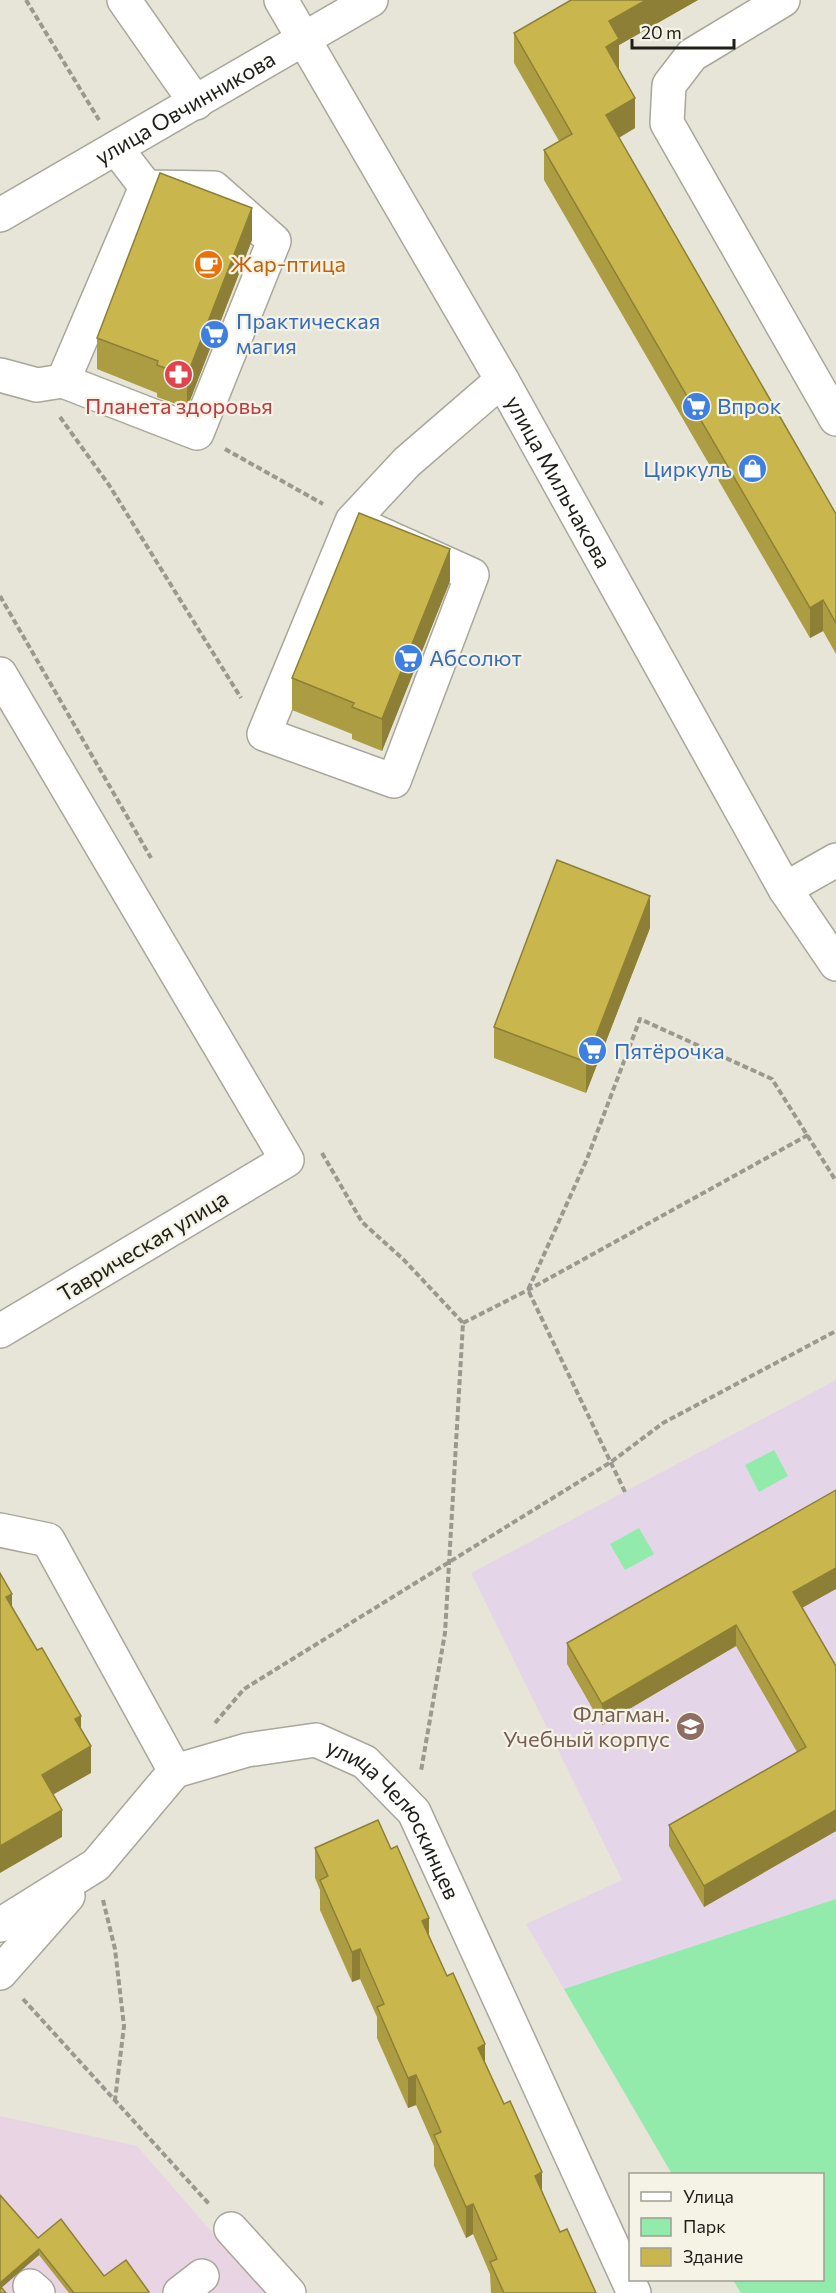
<svg xmlns="http://www.w3.org/2000/svg" width="836" height="2293" viewBox="0 0 836 2293" font-family="Commissioner,sans-serif">
	<rect width="100%" height="100%" fill="#e7e5d8"/>
	<path fill="#e8d4e3" d="M0 2116 137 2146 265 2293H0Z"/>
	<path fill="#e4d5e8" d="M836 1380V2293H741L733 2280H822V2174H672L526 1924 622 1880 471 1573Z"/>
	<path fill="#92ebaa" d="M774 1450 788 1476 759 1492 745 1465Z
		M639 1528 654 1554 625 1570 610 1544Z
		M836 1899V2293H741L733 2280H822V2174H672L564 1989Z"/>
	<g fill="none" stroke-linecap="round" stroke-linejoin="round">
		<defs>
			<g id="minor">
				<path d="M124 0 196 103"/>
				<path id="s1" d="M281 0 502 380 785 889 836 964"/>
				<path d="M783 0 692 55 669 85 667 123 836 419"/>
				<path d="M116 148 146 187 63 381 197 433 274 241 214 188 146 187"/>
				<path id="s2" d="M0 215 371 0"/>
				<path d="M0 375 37 385 63 381"/>
				<path d="M352 521 472 575 394 781 264 734 352 521 407 462 502 380"/>
				<path d="M0 674 287 1160 0 1331"/>
				<path d="M785 889 836 860"/>
				<path id="s3" d="M0 1530 48 1540 175 1771 247 1750 316 1740 365 1762 414 1812 634 2293"/>
				<path d="M0 1925 96 1865 175 1771"/>
				<path d="M0 1973 68 1896"/>
				<path d="M231 2229 289 2293"/>
				<path d="M30 2286 38 2293"/>
				<path d="M180 2293 202 2276"/>
			</g>
		</defs>
		<use href="#minor" stroke="#a9a79a" stroke-width="36"/>
		<path stroke="#9a998f" stroke-width="4" stroke-dasharray="6 3" stroke-linecap="butt" d="M26 0 99 120
			M60 417 109 485 241 698
			M225 449 323 504
			M0 596 151 858
			M322 1153 362 1222 404 1260 463 1323 445 1633 421 1771
			M463 1323 528 1290 808 1135
			M625 1492 528 1290 587 1159 640 1019 772 1079 836 1181
			M215 1723 244 1689 611 1462 663 1423 836 1331
			M103 1900 115 1949 124 2026 115 2100
			M23 1999 209 2204"/>
		<use href="#minor" stroke="#fff" stroke-width="33"/>
	</g>
	<path fill="#ad9d42" d="M571 0H698L619 45V70L635 128 619 138 836 514V654L823 631 810 638 544 180V150L559 141 514 63V33Z
		M252 240 187 408 157 397V393L97 369V338Z
		M450 581 382 751 352 739V734L292 710V678Z
		M650 928 586 1093 494 1058V1027Z
		M803 1608 836 1831 704 1907 669 1846V1825L797 1752 736 1646 602 1725 567 1664V1643Z
		M315 1848 429 1935 560 2232 596 2293H491L490 2274 473 2234 466 2238 434 2166V2146L416 2105 408 2108 377 2038V2017L360 1979 352 1982 320 1910V1890L315 1878Z
		M0 2195 38 2238 104 2276 149 2293H69L39 2255 1 2288 0 2293Z"/>
	<path fill="#8d8036" d="M646 0H698L619 45V69L606 77V47L609 21Z
		M635 98V128L606 145V115Z
		M252 208V240L187 408V376Z
		M450 549V581L382 751V719Z
		M823 600V631L810 638V608Z
		M650 896V928L586 1093V1062Z
		M836 1568V1589L793 1613V1592Z
		M12 1594V1620L6 1597Z
		M736 1625V1646L602 1725V1704Z
		M81 1716V1742L75 1719Z
		M91 1746V1773L42 1801V1775Z
		M62 1810V1837L0 1873V1846Z
		M836 1810V1831L704 1907V1886Z
		M429 1918V1948L422 1921Z
		M360 1949V1979L352 1982V1952Z
		M485 2044V2074L478 2048Z
		M416 2075V2105L408 2108V2078Z
		M542 2172V2203L535 2176Z
		M473 2204V2234L466 2238V2207Z
		M39 2249V2255L0 2289V2283Z"/>
	<path fill="#c9b74d" stroke="#8d8036" stroke-width="1.5" d="M571 0H646L609 21 619 39 606 47 635 98 606 115 836 514V623L823 600 810 608 544 150 572 134 514 33Z
		M160 173 252 208 187 376 157 365 158 361 97 338Z
		M359 513 450 549 382 719 352 707 354 703 292 678Z
		M557 860 650 896 586 1062 494 1027Z
		M836 1490V1568L793 1592 836 1666V1810L704 1886 669 1825 806 1747 736 1625 602 1704 567 1643Z
		M0 1573 12 1594 6 1597 37 1650 42 1648 81 1716 75 1719 91 1746 42 1775 62 1810 0 1846Z
		M378 1820 391 1849 397 1846 429 1918 422 1921 447 1976 453 1973 485 2044 478 2048 504 2104 510 2101 542 2172 535 2176 560 2232 567 2229 596 2293H504L490 2262 497 2259 473 2204 466 2207 434 2135 441 2132 416 2075 408 2078 377 2007 384 2004 360 1949 352 1952 320 1880 328 1876 315 1848Z
		M0 2195 38 2238 61 2219 104 2276 126 2260 149 2292 148 2293H74L39 2249 0 2283Z
		M0 2286 6 2293H0Z"/>
	<defs>
		<symbol id="cafe-disc" viewBox="-11 -11 22 22"><circle r="9.5" fill="#e8710a" stroke="#f5f3e5"/><path d="M-5.5-4.5H6V0H3Q3 3.5 0 3.5H-2.5Q-5.5 3.5-5.5 0ZM3-3.2v2h1.7v-2ZM-6 4.5H4V6H-6Z" fill="#fff"/></symbol>
		<symbol id="supermarket-disc" viewBox="-11 -11 22 22"><circle r="9.5" fill="#3f7fe0" stroke="#f5f3e5"/><path d="M-6-5.5h2.5l.6 2H6L4.5 2H-2.5L-4.4-4H-6ZM-1.5 3.2a1.3 1.3 0 1 0 .1 0ZM3 3.2a1.3 1.3 0 1 0 .1 0Z" fill="#fff"/></symbol>
		<symbol id="pharmacy-disc" viewBox="-11 -11 22 22"><circle r="9.5" fill="#e0444e" stroke="#f5f3e5"/><path d="M-2-6h4v4h4v4h-4v4h-4v-4h-4v-4h4Z" fill="#fff"/></symbol>
		<symbol id="shop-disc" viewBox="-11 -11 22 22"><circle r="9.5" fill="#3f7fe0" stroke="#f5f3e5"/><path d="M-5-2.5h2.3a2.7 3.5 0 0 1 5.4 0H5L5.5 6h-11ZM-1.5-2.5h3a1.5 2.3 0 0 0-3 0Z" fill="#fff"/></symbol>
		<symbol id="school-disc" viewBox="-11 -11 22 22"><circle r="9.5" fill="#8d6e63" stroke="#f5f3e5"/><path d="M0-5L7-2L0 1L-7-2ZM-4 1L0 2.5L4 1V4Q0 6-4 4Z" fill="#fff"/></symbol>
	</defs>
	<g fill-rule="evenodd">
		<use href="#cafe-disc" x="192" y="248" width="33" height="33"/>
		<use href="#supermarket-disc" x="198" y="318" width="33" height="33"/>
		<use href="#pharmacy-disc" x="162" y="358" width="33" height="33"/>
		<use href="#supermarket-disc" x="680" y="390" width="33" height="33"/>
		<use href="#shop-disc" x="736" y="452" width="33" height="33"/>
		<use href="#supermarket-disc" x="392" y="642" width="33" height="33"/>
		<use href="#supermarket-disc" x="576" y="1034" width="33" height="33"/>
		<use href="#school-disc" x="674" y="1710" width="33" height="33"/>
	</g>
	<g text-anchor="middle" stroke-width="4.5" stroke-linejoin="round" paint-order="stroke">
		<g font-size="22" fill="#1f1e19" stroke="#f5f3e5">
			<text dy="8" stroke="none"><textPath href="#s2" startOffset="214">улица Овчинникова</textPath></text>
			<text dy="8" stroke="none"><textPath href="#s1" startOffset="556">улица Мильчакова</textPath></text>
			<text transform="translate(143 1246) rotate(-31)" y="8">Таврическая улица</text>
			<text dy="8" stroke="none"><textPath href="#s3" startOffset="573">улица Челюскинцев</textPath></text>
		</g>
		<g font-size="22" fill="#c56008" stroke="#f5f3e5" text-anchor="start">
			<text x="230" y="272">Жар-птица</text>
		</g>
		<g font-size="22" fill="#366cbe" stroke="#f5f3e5" text-anchor="start">
			<text x="236" y="329">Практическая<tspan x="236" dy="25">магия</tspan></text>
			<text x="717" y="414">Впрок</text>
			<text x="732" y="477" text-anchor="end">Циркуль</text>
			<text x="429" y="666">Абсолют</text>
			<text x="614" y="1059">Пятёрочка</text>
		</g>
		<g font-size="22" fill="#be3a42" stroke="#f5f3e5">
			<text x="179" y="414">Планета здоровья</text>
		</g>
		<g font-size="22" fill="#785e54" stroke="#f5f3e5" text-anchor="end">
			<text x="670" y="1722">Флагман.<tspan x="670" dy="25">Учебный корпус</tspan></text>
		</g>
	</g>
	<rect x="629" y="2173" width="195" height="108" fill="#f5f3e5" stroke="#9f9e93" stroke-width="1.5"/>
	<rect x="641" y="2192" width="30" height="9" fill="#ffffff" stroke="#9f9e93" stroke-width="1.5"/>
	<text x="683" y="2203" font-size="18" fill="#1f1e19">Улица</text>
	<rect x="641" y="2218" width="30" height="18" fill="#92ebaa" stroke="#9f9e93" stroke-width="1.5"/>
	<text x="683" y="2233" font-size="18" fill="#1f1e19">Парк</text>
	<rect x="641" y="2248" width="30" height="18" fill="#c9b74d" stroke="#9f9e93" stroke-width="1.5"/>
	<text x="683" y="2263" font-size="18" fill="#1f1e19">Здание</text>
	<path d="M632 39v9h102v-9" fill="none" stroke="#1f1e19" stroke-width="3"/>
	<text x="641" y="39" font-size="18" fill="#1f1e19" stroke="#f5f3e5" stroke-width="4.5" paint-order="stroke">20 m</text>
</svg>
